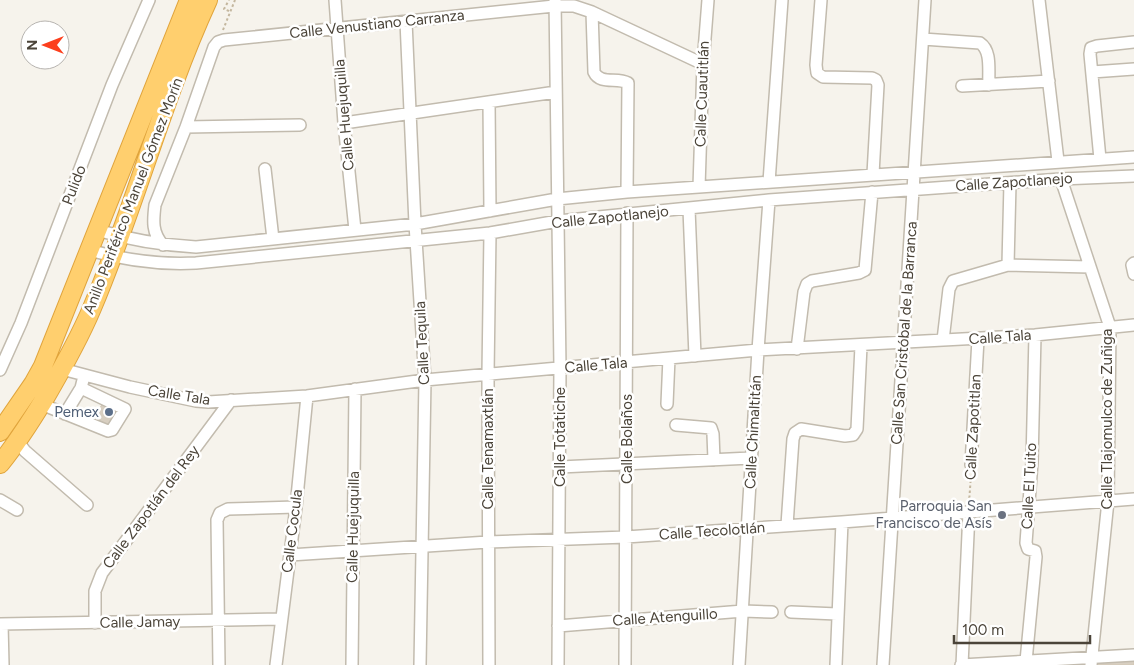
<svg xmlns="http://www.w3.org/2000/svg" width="1134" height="665" viewBox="0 0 1134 665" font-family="Figtree,sans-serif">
	<rect width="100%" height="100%" fill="#f6f3ec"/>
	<path fill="#d8cfc1" stroke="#d3c7b4" d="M106 397 123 404 111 427 94 419Z
		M1134 658V665H1096L1097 660Z"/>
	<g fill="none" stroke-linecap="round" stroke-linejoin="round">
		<defs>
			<path id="minor" d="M335 0 344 123 355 230
				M555 0 560 368 558 665
				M821 0 816 65 817 73 823 77 872 78 876 80 878 85 873 174
				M1039 0 1058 161
				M592 12 594 72C600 85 617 77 628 83L627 192
				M406 21 415 224 425 380 420 665
				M923 39 980 43C992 51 988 71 989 85
				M1092 72 1134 69
				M962 86 1049 81
				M489 102 490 211
				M344 123 556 92
				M186 127 300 125
				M1100 159 1090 54 1091 48 1097 46 1134 42
				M265 169 273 239
				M1061 179 1110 327 1108 501 1091 665
				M769 182 782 0
				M699 187 703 64 708 0
				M689 209 695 356
				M97 230C130 240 162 245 196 247L415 224 557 199 627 192 1134 157
				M163 245C152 233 153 221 155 205L186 127 214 47 218 42 224 40 554 6H574L592 12 703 64
				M89 250C124 260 159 265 196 263L490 233 558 221 769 200 1061 179 1134 176
				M1134 263 1132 265 1134 274
				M1008 265 1010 183
				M943 340 949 289 953 281 1008 265 1090 267
				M797 349 804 292 807 284 812 281 859 273 865 270 872 192
				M62 369 130 387 196 401 208 402 307 396 425 380 758 350 1035 335 1134 325
				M0 370 21 323 112 85 149 0
				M41 404 108 431 112 430 125 409 81 388
				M667 404 669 358
				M65 414 81 388 83 380
				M676 425 711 428 713 434 714 460
				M18 442 25 451 87 505
				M971 465 978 339
				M560 467 751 458
				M0 500 17 510
				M787 525 793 439 795 433 801 429 845 436 853 435 857 429 861 346
				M290 555 488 542 626 537 842 522 1134 499
				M791 612 837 614
				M95 623V591L102 573 231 400
				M0 624 281 619
				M2 624 3 665
				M558 626 743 611 772 612
				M1026 661 1036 557 1035 551 1028 549 1026 543 1032 462 1035 335
				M219 665 217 520 220 513 228 509 296 507
				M276 665 296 507 307 396
				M352 665 355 389
				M489 665 488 374 490 233
				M625 665 627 213
				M739 665 758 350 769 200
				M836 665 842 522
				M883 665 925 0
				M961 665 1134 655
				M962 665 969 512"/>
			<path id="highway" d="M0 432 33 384 43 366 189 0
				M0 464C17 443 31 421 45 398 62 369 79 339 92 308 135 207 162 100 208 0"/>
		</defs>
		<use href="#minor" stroke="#c2bbae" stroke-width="14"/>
		<use href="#highway" stroke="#e0a43c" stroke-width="20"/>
		<path stroke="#c4b79f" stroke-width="2" stroke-dasharray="2.5 2.5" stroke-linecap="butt" d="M229 11 224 9 229 0
			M223 30 235 0
			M969 503 971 475"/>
		<use href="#minor" stroke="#fff" stroke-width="11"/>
		<use href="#highway" stroke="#ffcf6e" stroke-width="18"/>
	</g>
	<circle fill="#5c6f8a" stroke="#fff" stroke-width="2" cx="109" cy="412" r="5"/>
	<circle fill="#6b7280" stroke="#fff" stroke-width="2" cx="1002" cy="515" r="5"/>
	<g text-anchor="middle" stroke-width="5" stroke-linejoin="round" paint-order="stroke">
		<g font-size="15" fill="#4b4439" stroke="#fff">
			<text transform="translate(377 24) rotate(-6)" y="5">Calle Venustiano Carranza</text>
			<text transform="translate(702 94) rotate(-88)" y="5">Calle Cuautitlán</text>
			<text transform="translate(344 115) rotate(-95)" y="5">Calle Huejuquilla</text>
			<text transform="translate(1014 182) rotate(-4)" y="5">Calle Zapotlanejo</text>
			<text transform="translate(74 185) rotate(-69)" y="5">Pulido</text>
			<text transform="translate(133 196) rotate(-69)" y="5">Anillo Periférico Manuel Gómez Morín</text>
			<text transform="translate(610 217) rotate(-6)" y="5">Calle Zapotlanejo</text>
			<text transform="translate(904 333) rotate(-86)" y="5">Calle San Cristóbal de la Barranca</text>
			<text transform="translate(1000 337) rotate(-4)" y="5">Calle Tala</text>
			<text transform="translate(422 343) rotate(-93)" y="5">Calle Tequila</text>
			<text transform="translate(596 365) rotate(-5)" y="5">Calle Tala</text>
			<text transform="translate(179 395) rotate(9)" y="5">Calle Tala</text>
			<text transform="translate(1107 419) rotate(-90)" y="5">Calle Tlajomulco de Zuñiga</text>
			<text transform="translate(973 427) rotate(-87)" y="5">Calle Zapotitlan</text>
			<text transform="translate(753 432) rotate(-87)" y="5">Calle Chimaltitán</text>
			<text transform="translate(560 437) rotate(-90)" y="5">Calle Totatiche</text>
			<text transform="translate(627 439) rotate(-90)" y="5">Calle Bolaños</text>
			<text transform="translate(488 449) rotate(-90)" y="5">Calle Tenamaxtlán</text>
			<text transform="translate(1029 486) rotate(-87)" y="5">Calle El Tuito</text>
			<text transform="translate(151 507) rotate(-53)" y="5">Calle Zapotlán del Rey</text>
			<text transform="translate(353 527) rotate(-89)" y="5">Calle Huejuquilla</text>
			<text transform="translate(292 531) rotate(-83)" y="5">Calle Cocula</text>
			<text transform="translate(712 531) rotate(-4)" y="5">Calle Tecolotlán</text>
			<text transform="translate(665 617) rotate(-4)" y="5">Calle Atenguillo</text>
			<text transform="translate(140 622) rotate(-1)" y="5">Calle Jamay</text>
		</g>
		<g font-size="15" fill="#4e5e75" stroke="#fff" text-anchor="end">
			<text x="99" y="417">Pemex</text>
		</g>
		<g font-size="15" fill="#5b616d" stroke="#fff" text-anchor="end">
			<text x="992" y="511">Parroquia San<tspan x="992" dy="17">Francisco de Asís</tspan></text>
		</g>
	</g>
	<g transform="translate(45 45) rotate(270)"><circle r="24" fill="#ffffff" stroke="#b7b4b0"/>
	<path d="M0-4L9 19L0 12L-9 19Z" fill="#fc3f1d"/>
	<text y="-8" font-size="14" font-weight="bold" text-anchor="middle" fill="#4b4439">N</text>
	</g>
	<path d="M954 635v8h136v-8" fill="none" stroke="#4b4439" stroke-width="2.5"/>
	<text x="962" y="635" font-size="15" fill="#4b4439" stroke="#ffffff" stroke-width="4" paint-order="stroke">100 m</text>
</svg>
